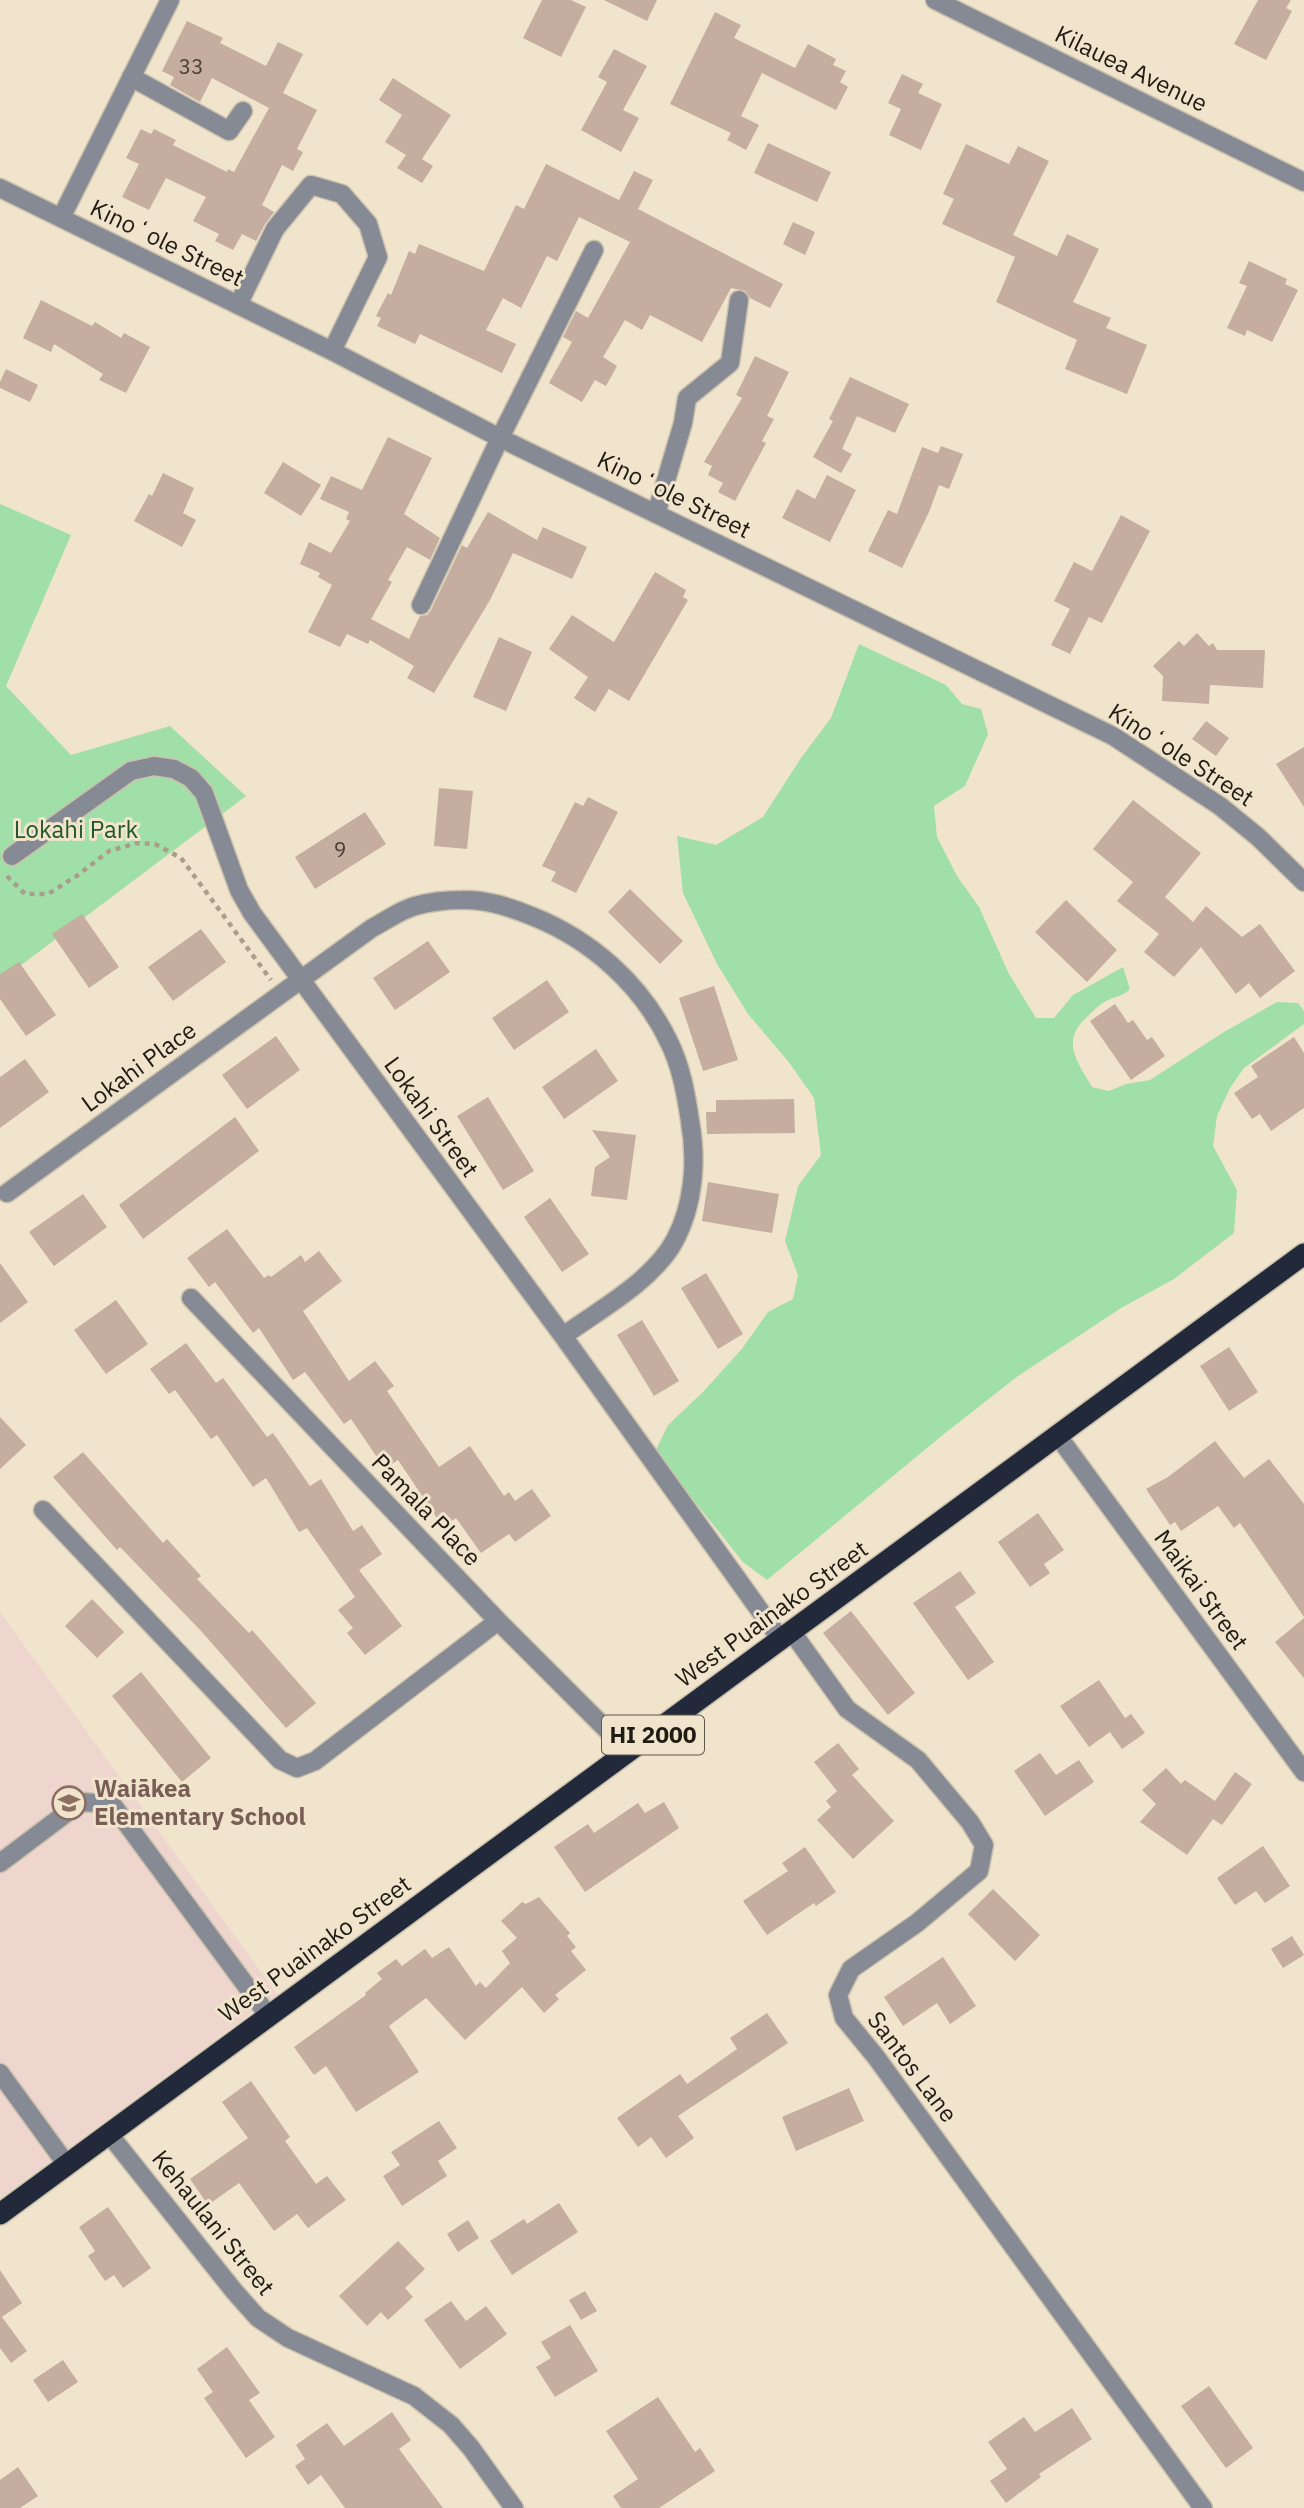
<svg xmlns="http://www.w3.org/2000/svg" width="1304" height="2508" viewBox="0 0 1304 2508" font-family="'IBM Plex Sans',sans-serif">
	<rect width="100%" height="100%" fill="#f1e4cc"/>
	<path fill="#eed5cd" d="M0 1612 277 1994 0 2198Z"/>
	<path fill="#a0dfa7" d="M0 504 71 535 6 686 71 755 170 726 246 796 0 981Z
		M859 644 946 685 962 704 981 709 988 734 965 786 934 806 937 837 957 876 979 907 1009 974 1036 1018H1054L1073 995 1123 967 1130 989C1122 997 1115 996 1106 1001 1100 1004 1094 1010 1089 1015 1060 1040 1076 1060 1092 1087L1109 1091 1126 1084 1150 1080 1224 1032 1277 1002 1298 1003 1304 1011V1024L1244 1068 1230 1088 1217 1116 1213 1146 1237 1190 1234 1233 1174 1279 1121 1308 1018 1376 944 1434 767 1580 743 1562 655 1452 668 1425 702 1393 741 1350 768 1312 793 1299 798 1275 785 1241 798 1186 821 1155 814 1098 788 1061 748 1014 717 964 683 893 677 836 716 845 763 817 801 758 831 718Z"/>
	<path fill="#c5ad9f" d="M542 0H571L586 7 561 57 523 38Z
		M604 0H657L647 21Z
		M1258 0H1291L1286 8 1292 11 1266 60 1234 44Z
		M715 12 741 25 734 38 795 68 808 44 836 59 833 65 846 71 840 82 848 87 836 110 762 73 741 116 759 125 746 150 727 140 731 133 670 104Z
		M187 21 223 38 220 43 266 66 278 42 303 54 283 93 317 110 297 149 303 152 293 171 282 165 262 205 274 212 265 224 256 241 242 234 233 250 215 241 219 234 193 221 206 197 166 178 149 210 122 197 139 164 126 158 141 129 151 134 154 129 176 140 173 145 227 172 228 169 234 172 269 108 212 78 200 102 170 85 174 77 162 71Z
		M614 49 647 66 623 110 639 118 621 152 581 130 607 82 598 77Z
		M902 74 923 84 918 93 942 104 921 150 889 135 901 109 888 103Z
		M393 78 451 115 422 159 433 166 422 183 397 168 406 155 385 142 402 115 379 100Z
		M768 143 831 172 817 202 754 173Z
		M966 144 1009 164 1018 146 1049 161 1013 235 1057 256 1067 234 1099 249 1073 302 1111 318 1106 328 1147 345 1127 394 1065 369 1077 340 996 302 1015 257 942 224 954 199 943 194Z
		M546 164 619 200 634 171 653 180 638 209 783 284 770 308 750 298 745 291 731 288 702 342 650 315 642 330 625 320 603 357 617 366 606 386 595 380 582 402 549 383 572 342 563 337 576 311 588 318 630 242 579 217 557 261 547 256 521 308 503 298 486 330 516 344 502 373 420 334 415 344 377 326 381 318 376 316 388 293 391 295 409 251 415 254 419 244 484 271 516 205 524 209Z
		M793 222 815 232 805 255 783 244Z
		M1249 261 1287 279 1285 284 1298 290 1272 342 1247 330 1245 336 1227 328 1247 286 1239 283Z
		M41 300 92 326 95 322 121 338 124 333 150 347 126 393 99 380 103 374 54 344 51 352 23 338Z
		M755 356 789 372 767 416 774 419 762 441 766 443 735 501 718 492 723 483 708 475 712 466 704 462 742 398 736 395Z
		M6 369 38 385 30 402 0 388V382Z
		M850 377 909 404 895 433 857 416 842 449 852 454 841 473 813 457 833 421 829 419Z
		M388 437 432 458 404 514 440 538 430 560 407 547 388 580 392 582 371 619 409 639 420 616 427 615 431 610 462 545 467 548 488 512 537 540 543 527 587 547 572 579 513 553 490 600 434 693 407 678 414 666 370 640 368 644 347 634 340 647 308 632 332 585 318 577 320 573 300 564 309 542 331 553 350 521 346 519 349 512 320 499 331 476 362 490Z
		M941 446 963 454 949 489 939 485 929 512 902 568 868 551 888 510 897 514 922 447 938 453Z
		M283 462 321 485 301 516 264 493Z
		M163 473 194 488 183 513 196 520 182 547 134 521 149 494 152 496Z
		M827 475 856 490 830 542 782 518 797 489 815 499Z
		M1121 515 1150 531 1102 623 1089 617 1070 654 1051 645 1070 609 1054 601 1074 562 1092 571Z
		M655 572 686 590 683 597 688 600 629 701 609 689 595 712 574 698 588 677 549 649 572 615 614 642Z
		M1197 633 1209 646 1213 643 1217 650H1265L1263 688 1210 685 1209 704 1162 701 1163 676 1153 666 1179 641 1184 646Z
		M499 637 532 652 506 711 473 697Z
		M1206 721 1229 738 1216 756 1192 739Z
		M1304 747V807L1276 764Z
		M439 788 473 791 467 849 434 846Z
		M588 797 618 812 576 893 551 881 556 872 542 866 575 802 583 806Z
		M1133 800 1201 853 1165 897 1193 922 1206 906 1242 937 1260 924 1295 971 1260 998 1249 983 1236 994 1201 947 1174 977 1144 952 1159 934 1117 901 1133 882 1093 849Z
		M365 812 386 844 315 889 295 857Z
		M630 889 683 941 660 964 608 912Z
		M1066 900 1117 950 1087 982 1035 932Z
		M82 914 119 967 89 988 52 934Z
		M201 929 226 962 173 1001 148 967Z
		M428 941 450 972 395 1010 373 978Z
		M19 962 56 1015 26 1036 0 999V974Z
		M547 980 569 1012 514 1050 492 1018Z
		M714 986 738 1060 703 1071 679 998Z
		M1115 1004 1128 1023 1133 1020 1147 1040 1152 1037 1165 1056 1131 1080 1090 1021Z
		M276 1036 300 1070 247 1109 222 1075Z
		M1294 1037 1304 1053V1108L1271 1131 1260 1114 1252 1119 1234 1093 1258 1077 1251 1066Z
		M596 1049 618 1081 564 1119 542 1087Z
		M25 1059 49 1092 0 1128V1077Z
		M488 1097 534 1171 503 1190 457 1116Z
		M794 1099 795 1133 707 1134 706 1112H716V1100Z
		M235 1117 259 1151 143 1239 119 1205Z
		M592 1130 636 1135 627 1200 591 1196 595 1167 610 1157Z
		M708 1182 779 1194 772 1233 702 1221Z
		M83 1194 107 1227 54 1266 29 1232Z
		M550 1198 589 1254 562 1272 524 1217Z
		M227 1229 264 1278 269 1275 271 1277 301 1255 305 1262 319 1251 342 1281 303 1311 349 1381 375 1361 394 1386 387 1391 439 1467 470 1446 504 1496 509 1492 515 1501 532 1489 551 1516 515 1542 509 1534 481 1553 456 1518 443 1527 398 1460 385 1469 351 1419 344 1424 305 1372 293 1380 259 1328 253 1333 215 1282 209 1287 187 1258Z
		M0 1263 28 1302 0 1323Z
		M706 1273 743 1334 718 1349 681 1288Z
		M116 1300 148 1344 106 1374 74 1330Z
		M642 1320 679 1381 654 1396 617 1335Z
		M186 1343 216 1383 223 1378 267 1437 273 1433 310 1486 321 1479 353 1531 362 1525 382 1554 359 1570 402 1626 365 1655 347 1633 353 1628 338 1610 355 1597 307 1528 299 1532 266 1478 253 1487 217 1435 211 1439 175 1390 169 1394 150 1369Z
		M1229 1347 1258 1392 1229 1411 1200 1366Z
		M0 1417 26 1445 0 1469Z
		M1215 1441 1244 1478 1269 1459 1304 1504V1617L1240 1523 1234 1528 1218 1506 1181 1531 1175 1522 1170 1525 1146 1489 1168 1477Z
		M83 1452 163 1543 167 1539 201 1576 197 1579 249 1633 252 1630 316 1703 286 1728 202 1632 120 1547 117 1550 53 1477Z
		M1038 1513 1064 1550 1044 1564 1050 1573 1030 1587 998 1542Z
		M960 1571 976 1593 955 1607 994 1662 968 1680 913 1603Z
		M92 1599 124 1632 97 1658 65 1626Z
		M851 1611 915 1693 888 1715 823 1633Z
		M1304 1618V1678L1275 1642Z
		M141 1672 211 1758 182 1782 112 1696Z
		M1099 1680 1125 1718 1131 1714 1145 1733 1122 1749 1110 1732 1089 1747 1060 1706Z
		M838 1743 859 1769 852 1775 894 1821 853 1859 817 1820 831 1807 826 1801 837 1791 814 1762Z
		M1040 1753 1056 1775 1079 1760 1094 1782 1045 1816 1014 1771Z
		M1166 1768 1181 1784 1185 1780 1215 1801 1235 1772 1252 1784 1222 1825 1213 1819 1187 1855 1140 1822 1156 1804 1142 1790Z
		M664 1802 679 1828 585 1892 554 1847 588 1824 594 1833 638 1803 645 1813Z
		M1263 1846 1290 1886 1265 1903 1256 1891 1235 1905 1217 1878Z
		M805 1847 836 1892 816 1906 814 1903 767 1935 743 1901 788 1871 782 1863Z
		M993 1889 1040 1935 1015 1961 968 1914Z
		M539 1897 570 1933 567 1936 576 1947 571 1951 586 1970 555 1995 559 1999 544 2013 522 1987 465 2040 426 1998 389 2026 419 2072 356 2112 326 2066 314 2075 294 2047 366 1995 365 1993 382 1979 377 1973 396 1959 402 1966 425 1949 432 1958 449 1947 476 1986 480 1982 486 1988 510 1963 502 1951 517 1938 501 1921 522 1902 526 1904Z
		M1292 1936 1304 1955 1283 1968 1271 1949Z
		M943 1957 976 2006 950 2024 937 2003 903 2026 884 1997Z
		M767 2013 788 2043 678 2116 694 2138 666 2158 651 2137 638 2147 617 2118 680 2074 687 2084 737 2049 730 2038Z
		M251 2081 290 2137 285 2141 316 2184 327 2176 346 2200 308 2228 297 2214 274 2231 239 2183 208 2205 190 2179 248 2138 222 2102Z
		M849 2088 864 2121 796 2151 782 2117Z
		M439 2121 457 2148 438 2161 447 2176 402 2206 383 2176 400 2165 391 2152Z
		M559 2203 578 2232 512 2275 490 2241 524 2219 527 2224Z
		M108 2207 151 2268 123 2288 114 2275 105 2281 88 2256 95 2251 79 2227Z
		M468 2220 479 2238 458 2252 447 2234Z
		M398 2241 425 2269 405 2288 413 2297 388 2320 381 2312 367 2326 339 2296Z
		M0 2270 22 2303 2 2317 27 2351 11 2363 0 2348Z
		M585 2291 597 2311 581 2320 569 2300Z
		M451 2301 466 2321 486 2306 507 2334 460 2369 424 2320Z
		M570 2325 598 2371 555 2397 536 2367 551 2358 541 2342Z
		M227 2347 260 2393 249 2400 275 2437 246 2458 204 2398 213 2392 197 2369Z
		M63 2360 78 2382 48 2402 33 2380Z
		M1209 2386 1253 2448 1226 2468 1181 2406Z
		M658 2397 695 2452 700 2448 715 2471 659 2508H621L613 2496 638 2479 606 2431Z
		M1072 2408 1092 2439 1039 2474 1041 2477 1006 2503 990 2481 1007 2469 988 2442 1024 2417 1035 2432Z
		M392 2412 411 2440 399 2449 443 2508H345L321 2475 308 2485 295 2466 305 2459 296 2445 327 2423 344 2446Z
		M18 2467 38 2496 20 2508H0V2480Z"/>
	<g fill="none" stroke-linecap="round" stroke-linejoin="round">
		<defs>
			<path id="minor" d="M935 0 1304 182
				M131 77 229 131 243 111
				M0 188 332 351 500 438 1113 736 1220 806 1258 837 1304 882
				M61 218 170 0
				M238 305 275 229 311 185 342 194 368 224 378 257 332 351
				M656 514 683 423 687 398 730 363 739 300
				M421 605 500 438 594 250
				M12 856 131 771 154 766 174 769 191 778 204 793 239 890 252 913 563 1336 781 1640
				M7 1193 372 928C386 921 400 910 415 906 429 902 448 900 462 900 487 899 512 908 534 917 591 940 641 984 668 1040 681 1065 686 1094 690 1121 697 1161 694 1204 675 1240 653 1281 599 1310 563 1336
				M191 1298 498 1621 629 1752
				M1058 1436 1304 1772
				M43 1510 280 1760 297 1768 315 1761 498 1621
				M792 1632 847 1709 918 1760 970 1822 984 1845 979 1871 917 1923 851 1969 838 1995 844 2018 876 2057 1203 2508
				M0 1863 81 1802 112 1804 268 2015
				M0 2073 67 2165
				M109 2134 234 2291 258 2318 288 2338 414 2396 451 2425 471 2448 514 2508"/>
			<path id="highway" d="M0 2214 1304 1254"/>
		</defs>
		<use href="#minor" stroke="#cbc0ab" stroke-width="21"/>
		<use href="#highway" stroke="#cbc0ab" stroke-width="24"/>
		<path stroke="#a99e8c" stroke-width="4.5" stroke-dasharray="5 5" stroke-linecap="butt" d="M7 876 25 894H48L78 875 109 851 137 843 155 844 181 858 271 980"/>
		<use href="#minor" stroke="#868a94" stroke-width="18"/>
		<use href="#highway" stroke="#22293a" stroke-width="21"/>
	</g>
	<defs>
		<symbol id="school-ring" viewBox="-11 -11 22 22"><circle r="9.5" fill="#f1e4cc" stroke="#8d6e63" stroke-width="1.5"/><path d="M0-5L7-2L0 1L-7-2ZM-4 1L0 2.5L4 1V4Q0 6-4 4Z" fill="#8d6e63"/></symbol>
	</defs>
	<g fill-rule="evenodd">
		<use href="#school-ring" x="50" y="1784" width="38" height="38"/>
	</g>
	<g text-anchor="middle" stroke-width="6" stroke-linejoin="round" paint-order="stroke">
		<g font-size="21" fill="#494036">
			<text x="191" y="74">33</text>
			<text x="340" y="857">9</text>
		</g>
		<rect fill="#f1e4cc" stroke="#5f574a" stroke-width="2" x="602" y="1715.5" width="102" height="39" rx="5"/>
		<g font-size="23" font-weight="bold" fill="#201b13">
			<text x="653" y="1743">HI 2000</text>
		</g>
		<g font-size="24" fill="#201b13" stroke="#f1e4cc">
			<text transform="translate(1131 69) rotate(26)" y="8">Kilauea Avenue</text>
			<text transform="translate(167 243) rotate(26)" y="8">Kinoʻole Street</text>
			<text transform="translate(674 495) rotate(26)" y="8">Kinoʻole Street</text>
			<text transform="translate(1181 755) rotate(33)" y="8">Kinoʻole Street</text>
			<text transform="translate(139 1067) rotate(-36)" y="8">Lokahi Place</text>
			<text transform="translate(431 1117) rotate(54)" y="8">Lokahi Street</text>
			<text transform="translate(426 1510) rotate(46)" y="8">Pamala Place</text>
			<text transform="translate(1201 1590) rotate(54)" y="8">Maikai Street</text>
			<text transform="translate(772 1614) rotate(-36)" y="8">West Puainako Street</text>
			<text transform="translate(315 1949) rotate(-36)" y="8">West Puainako Street</text>
			<text transform="translate(912 2067) rotate(53)" y="8">Santos Lane</text>
			<text transform="translate(213 2223) rotate(51)" y="8">Kehaulani Street</text>
		</g>
		<g font-size="24" fill="#21582c" stroke="#f1e4cc">
			<text x="76" y="838">Lokahi Park</text>
		</g>
		<g font-size="24" font-weight="bold" fill="#785e54" stroke="#f1e4cc" text-anchor="start">
			<text x="94" y="1797">Waiākea<tspan x="94" dy="28">Elementary School</tspan></text>
		</g>
	</g>
</svg>
